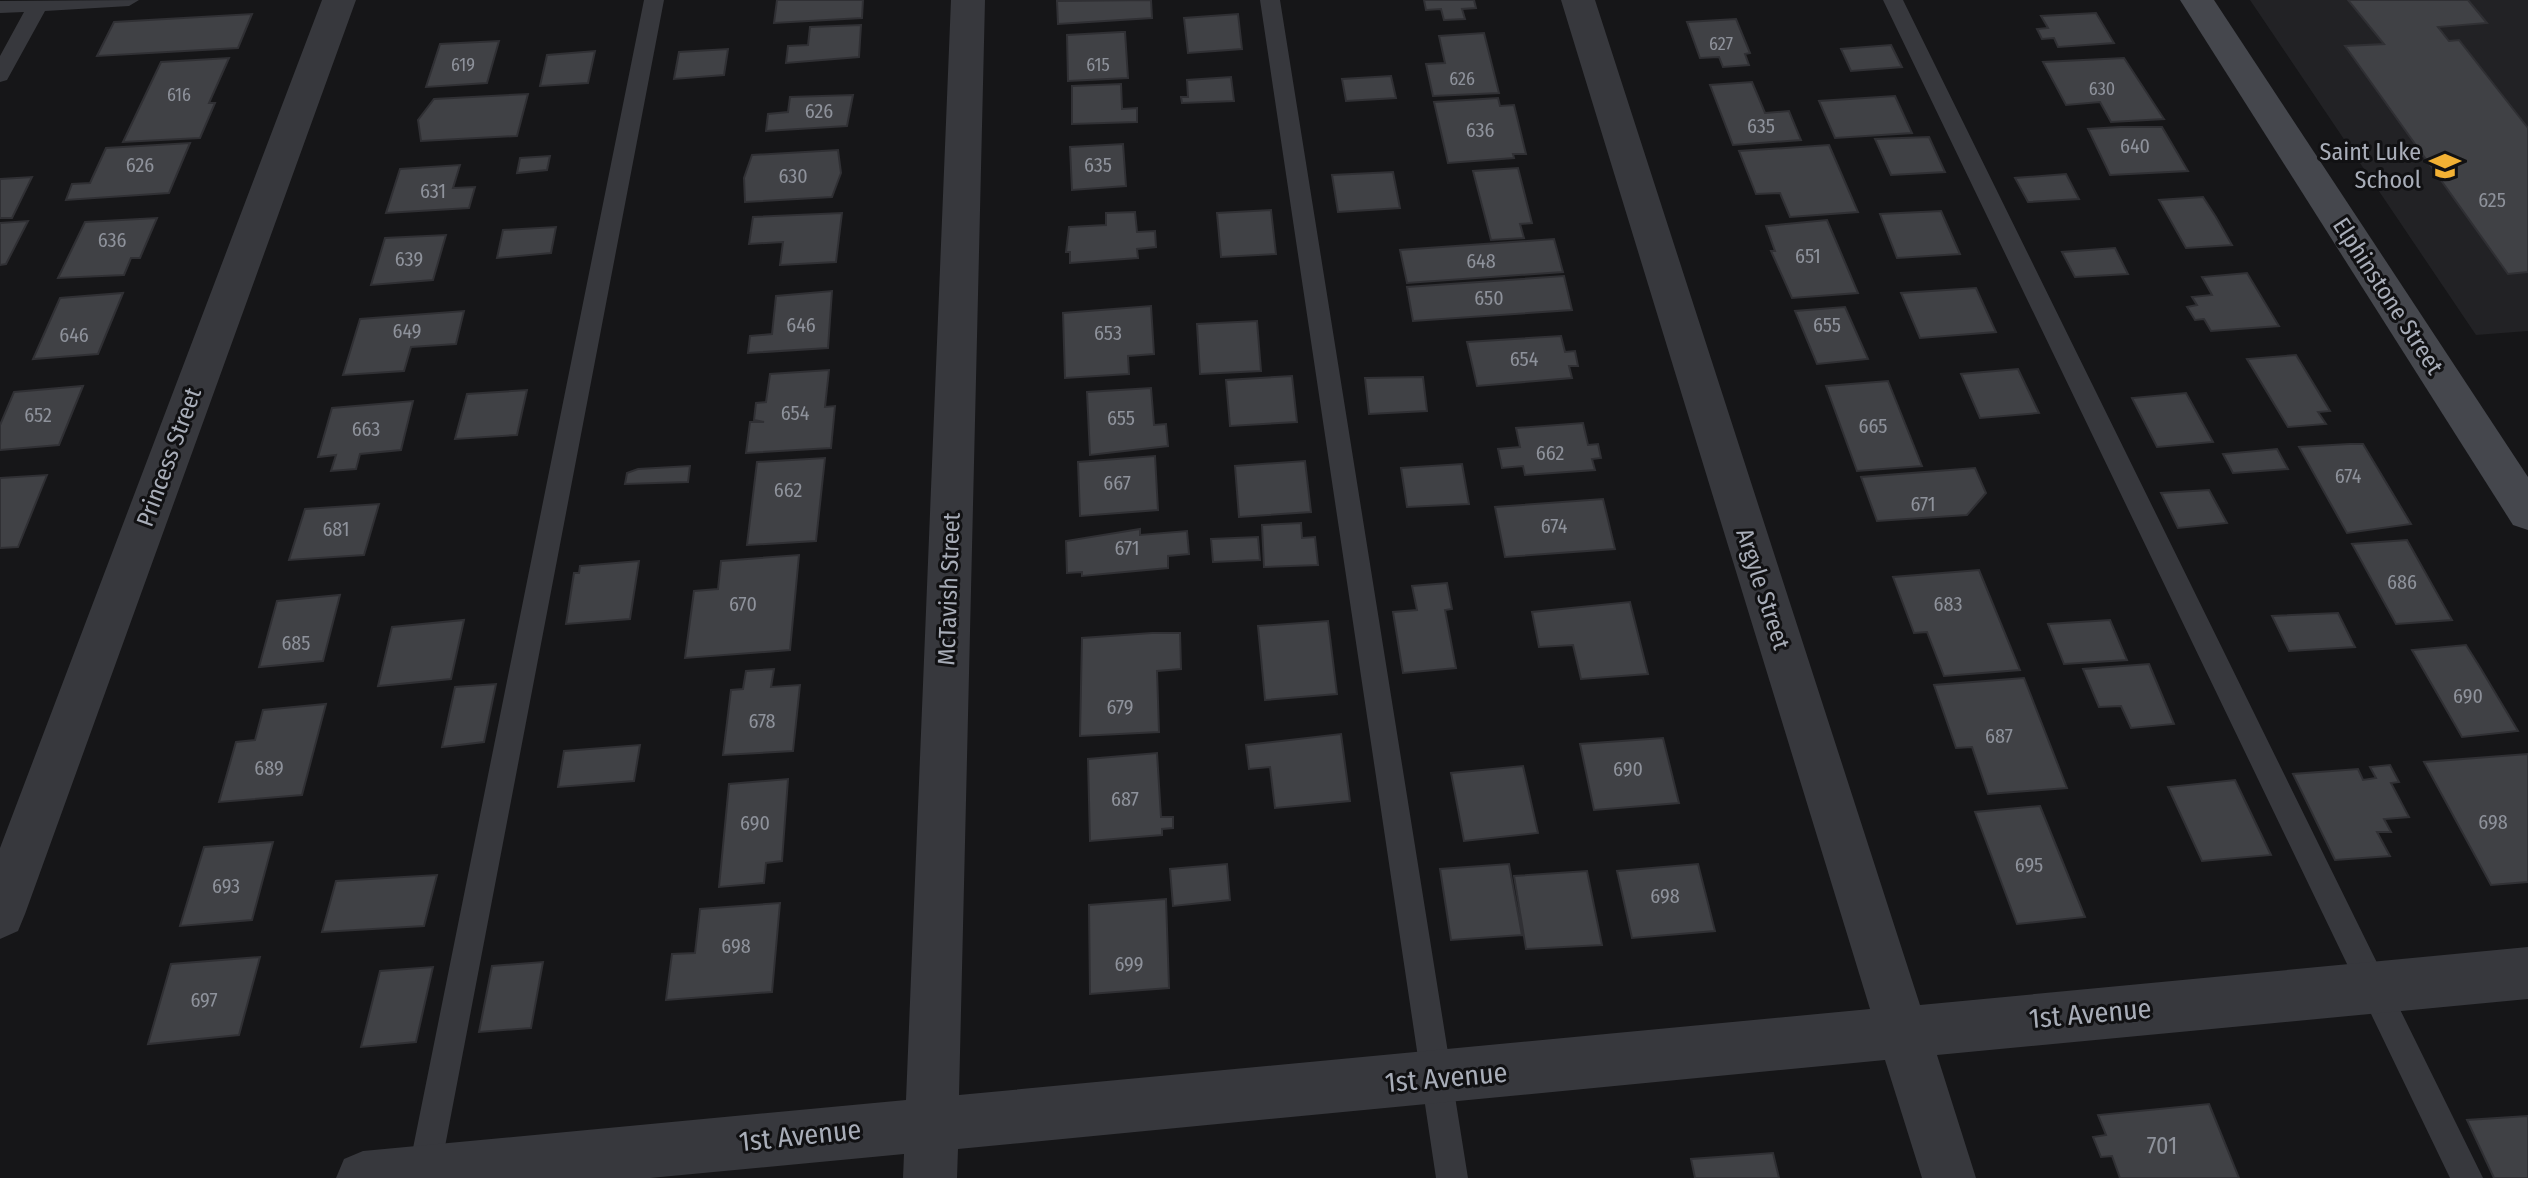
<svg xmlns="http://www.w3.org/2000/svg" width="2528" height="1178" viewBox="0 0 2528 1178" font-family="'Fira Sans Condensed',sans-serif">
	<rect width="100%" height="100%" fill="#161618"/>
	<path fill="#222225" d="M2250 0H2528V331L2476 335Z"/>
	<path fill="#404145" stroke="#303034" stroke-width="2" d="M777 0H863L862 18 774 23Z
		M1151 0 1152 18 1058 24 1057 1Z
		M1424 0H1474L1476 8 1462 9 1465 19 1444 20 1441 9 1426 10Z
		M2348 0H2468L2487 23 2438 27 2449 41 2459 40 2528 128V272L2508 274 2345 46 2384 44Z
		M2096 13 2114 43 2058 47 2054 38 2042 39 2037 29 2048 28 2041 16Z
		M252 14 238 48 97 56 114 22Z
		M1238 14 1242 49 1188 53 1184 18Z
		M1736 19 1750 53 1745 54 1749 65 1723 67 1719 57 1700 58 1687 22Z
		M861 25 859 57 786 63 788 46 808 45 810 27Z
		M1121 32H1125L1128 78 1068 81 1067 35Z
		M1484 33 1499 93 1433 96 1426 64 1445 63 1439 36Z
		M499 41 487 83 426 87 440 44Z
		M1891 45 1902 67 1851 71 1841 49Z
		M728 49 724 75 674 79 679 52Z
		M595 51 588 83 540 86 547 55Z
		M229 58 209 103H215L200 138 123 142 161 62Z
		M2124 58 2164 119 2111 122 2100 102 2066 105 2043 62Z
		M1391 76 1396 98 1346 101 1342 79Z
		M1231 77 1234 101 1182 103 1181 97H1188L1187 80Z
		M1752 82 1765 113 1789 111 1801 140 1733 145 1710 85Z
		M1121 84 1122 109 1137 108V122L1072 124V86Z
		M528 94 517 136 421 141 418 120 434 99Z
		M853 95 847 126 766 131 768 114 788 112 790 97Z
		M1895 96 1912 133 1835 138 1819 101Z
		M1498 98 1500 106 1514 105 1526 154H1513L1514 158 1448 163 1434 102Z
		M2120 127H2162L2188 171 2110 175 2088 129Z
		M1929 137 1945 172 1891 175 1875 139Z
		M190 143 169 193 66 200 72 184 90 183 106 148Z
		M1123 144 1126 186 1072 190 1070 147Z
		M1829 145 1858 212 1790 217 1780 193 1756 194 1739 151Z
		M838 150 841 173 832 197 745 202 744 178 752 155Z
		M550 156 547 170 517 173 520 158Z
		M460 165 453 188 475 187 469 208 386 213 400 169Z
		M1518 168 1532 223 1520 224 1524 238 1491 240 1473 171Z
		M1393 172 1400 208 1338 212 1332 175Z
		M2066 174 2079 199 2028 202 2015 178Z
		M32 177 12 218H0V179Z
		M2203 197 2216 217 2232 245 2186 248 2159 200Z
		M1271 210 1276 254 1221 257 1217 213Z
		M1941 211 1960 254 1897 258 1880 214Z
		M1135 212 1137 232 1155 231 1156 247 1137 249 1138 258 1070 263V252H1066L1069 227 1106 225V213Z
		M842 213 836 262 780 265 783 242 749 244 753 217Z
		M157 218 140 258H131L124 275 58 278 85 222Z
		M1827 220 1858 293 1792 298 1771 251H1775L1766 226Z
		M28 221 6 264 0 265V223Z
		M556 227 551 253 497 258 503 230Z
		M446 235 433 280 371 285 385 238Z
		M1554 239 1563 272 1407 283 1400 250Z
		M2115 248 2128 274 2075 277 2062 252Z
		M2247 273 2279 326 2211 331 2204 319 2195 320 2187 307 2197 305 2192 297 2212 295 2202 277Z
		M1564 276 1572 310 1413 321 1407 287Z
		M1976 288 1996 332 1920 338 1901 293Z
		M832 291 828 348 748 353 750 336 772 334 776 296Z
		M123 293 98 354 33 359 60 298Z
		M1151 306 1154 354 1128 356 1129 374 1065 378 1063 313Z
		M1845 307 1868 359 1817 364 1795 311Z
		M464 311 456 344 411 347 404 371 343 375 360 319Z
		M1257 321 1261 371 1200 374 1197 324Z
		M1561 336 1565 352 1575 351 1578 366H1569L1572 378 1477 386 1467 342Z
		M2296 355 2330 411 2318 412 2326 424 2288 427 2247 359Z
		M2018 369 2039 413 1980 418 1961 374Z
		M829 370 825 407 835 406 831 448 746 453 750 422H764L754 420 756 403 766 402 770 374Z
		M1292 376 1297 422 1230 426 1226 380Z
		M1423 377 1427 411 1369 414 1365 378Z
		M1888 381 1922 466 1857 471 1826 386Z
		M83 386 59 445 0 450V425L14 392Z
		M1151 388 1154 425 1166 424 1168 446 1090 455 1087 392Z
		M527 390 517 435 455 439 467 394Z
		M2186 393 2213 442 2157 447 2132 398Z
		M413 401 401 450 360 454 356 469 331 471 336 455 318 457 332 408Z
		M1583 423 1588 445 1598 444 1601 458 1592 459 1595 470 1525 475 1523 466 1502 468 1498 449 1520 447 1516 428Z
		M2349 444H2363L2411 524 2347 533 2299 447Z
		M2277 449 2288 469 2233 473 2223 454Z
		M1155 456 1158 510 1080 516 1078 462Z
		M825 458 816 541 747 545 757 462Z
		M1305 461 1311 512 1239 517 1235 466Z
		M1462 464 1469 504 1407 507 1401 468Z
		M690 466 688 482 625 484 627 473 638 469Z
		M1975 468 1986 493 1967 515 1877 521 1861 477Z
		M47 475 18 547 0 548V478Z
		M2209 490 2227 523 2178 528 2161 493Z
		M1603 499 1615 549 1505 557 1495 507Z
		M379 504 364 555 289 560 305 509Z
		M1301 523 1302 538 1315 537 1318 565 1264 567 1262 525Z
		M1140 529V535L1187 531 1189 554 1168 556V568L1082 576V572L1067 573 1066 541Z
		M1258 537 1260 560 1213 562 1211 539Z
		M2407 540 2452 620 2396 624 2352 544Z
		M799 555 790 650 685 658 694 591 718 589 721 561Z
		M639 561 630 619 566 624 574 573H579L580 566Z
		M1979 570 2020 670 1944 676 1927 632 1914 633 1893 577Z
		M1447 583 1452 609 1445 610 1456 668 1403 673 1393 612 1417 610 1412 586Z
		M340 595 323 661 259 667 277 601Z
		M1630 602 1648 674 1581 679 1573 645 1539 647 1532 612Z
		M2338 613 2355 647 2289 651 2272 616Z
		M464 620 451 679 378 686 392 627Z
		M2110 620 2127 660 2064 664 2048 624Z
		M1328 621 1337 694 1265 700 1258 626Z
		M1152 633H1180L1181 669 1157 671 1159 732 1080 736 1082 638Z
		M2466 645 2481 669 2518 731 2462 737 2412 650Z
		M2149 664 2174 724 2131 728 2121 706 2099 707 2083 669Z
		M774 669 771 687 800 685 793 751 723 755 731 690 743 689 746 671Z
		M2024 678 2067 788 1988 794 1972 747 1956 748 1934 685Z
		M496 684 484 742 442 747 455 687Z
		M326 704 302 795 219 802 236 742 255 740 263 710Z
		M1341 734 1350 801 1275 808 1270 767 1249 769 1246 745Z
		M1663 738 1679 803 1594 810 1580 744Z
		M640 745 634 781 558 787 564 751Z
		M1157 753 1161 817H1173V828L1162 829V835L1090 841 1088 759Z
		M2528 754V882L2491 885 2424 762Z
		M2390 765 2399 782 2391 783 2409 817 2384 819 2391 832H2377L2390 856 2335 860 2293 774 2358 769 2363 780 2376 778 2370 767Z
		M1523 766 1538 833 1464 841 1451 773Z
		M788 779 782 861 766 863 764 883 719 887 729 784Z
		M2235 780 2271 855 2202 861 2168 787Z
		M2040 806 2085 917 2017 924 1975 812Z
		M273 842 252 920 180 926 204 847Z
		M1227 864 1230 900 1173 906 1170 869Z
		M1509 864 1522 935 1451 940 1440 869Z
		M1698 864 1715 931 1632 938 1617 871Z
		M1587 871 1602 945 1526 949 1514 876Z
		M437 875 424 926 322 932 336 881Z
		M1166 899 1169 988 1090 994 1089 905Z
		M780 903 772 992 666 1000 672 954 695 953 700 909Z
		M260 957 239 1035 148 1044 171 964Z
		M543 962 531 1028 479 1032 492 966Z
		M433 967 416 1042 361 1047 380 971Z
		M2209 1104 2239 1178H2120L2112 1156 2101 1157 2093 1137 2106 1135 2098 1115Z
		M2528 1116V1178H2494L2467 1120Z
		M1773 1153 1779 1178H1695L1691 1159Z"/>
	<g fill="none" stroke-linecap="round" stroke-linejoin="round">
		<path fill="#37383d" fill-rule="evenodd" d="M139 0 129 6 45 11 7 80 0 82V56L24 12 0 13V1Z
			M644 0H664L439 1178H407Z
			M1260 0H1280L1468 1178H1436Z
			M1883 0H1903L2483 1178H2450Z"/>
		<path fill="#37383d" fill-rule="evenodd" d="M322 0H356L25 914 18 931 0 939V848Z
			M951 0H985L959 1095 1870 1009 1561 0H1595L1920 1005 2528 947V999L1937 1055 1976 1178H1922L1885 1060 958 1149 957 1178H903L904 1154 650 1178H336L344 1159 363 1151 906 1100Z"/>
		<path fill="#45474d" fill-rule="evenodd" d="M2180 0H2214L2528 477V530L2513 525Z"/>
	</g>
	<defs>
		<symbol id="school-bare" viewBox="-9 -9 18 18"><path d="M0-5L7-2L0 1L-7-2ZM-4 1L0 2.5L4 1V4Q0 6-4 4Z" fill="#f2b134" stroke="#111113" stroke-width="2.5" paint-order="stroke"/></symbol>
	</defs>
	<g fill-rule="evenodd">
		<use href="#school-bare" x="2423" y="144" width="44" height="44"/>
	</g>
	<g text-anchor="middle" stroke-width="6" stroke-linejoin="round" paint-order="stroke">
		<g font-size="18" fill="#8e929b">
			<text x="1721" y="50">627</text>
			<text x="463" y="71">619</text>
			<text x="1098" y="71">615</text>
			<text x="1462" y="85">626</text>
			<text x="2102" y="95">630</text>
			<text x="179" y="101">616</text>
		</g>
		<g font-size="20" fill="#8e929b">
			<text x="819" y="118">626</text>
			<text x="1761" y="133">635</text>
			<text x="1480" y="137">636</text>
			<text x="2135" y="153">640</text>
			<text x="140" y="172">626</text>
			<text x="1098" y="172">635</text>
			<text x="793" y="183">630</text>
			<text x="433" y="198">631</text>
			<text x="2492" y="207">625</text>
			<text x="112" y="247">636</text>
			<text x="1808" y="263">651</text>
			<text x="409" y="266">639</text>
			<text x="1481" y="268">648</text>
			<text x="1489" y="305">650</text>
			<text x="801" y="332">646</text>
			<text x="1827" y="332">655</text>
			<text x="407" y="338">649</text>
			<text x="1108" y="340">653</text>
			<text x="74" y="342">646</text>
			<text x="1524" y="366">654</text>
			<text x="795" y="420">654</text>
			<text x="38" y="422">652</text>
			<text x="1121" y="425">655</text>
			<text x="1873" y="433">665</text>
			<text x="366" y="436">663</text>
			<text x="1550" y="460">662</text>
			<text x="2348" y="483">674</text>
			<text x="1117" y="490">667</text>
			<text x="788" y="497">662</text>
			<text x="1923" y="511">671</text>
			<text x="1554" y="533">674</text>
			<text x="336" y="536">681</text>
			<text x="1127" y="555">671</text>
			<text x="2402" y="589">686</text>
			<text x="743" y="611">670</text>
			<text x="1948" y="611">683</text>
			<text x="296" y="650">685</text>
			<text x="2468" y="703">690</text>
			<text x="1120" y="714">679</text>
			<text x="762" y="728">678</text>
			<text x="1999" y="743">687</text>
			<text x="269" y="775">689</text>
			<text x="1628" y="776">690</text>
			<text x="1125" y="806">687</text>
			<text x="2493" y="829">698</text>
			<text x="755" y="830">690</text>
			<text x="2029" y="872">695</text>
			<text x="226" y="893">693</text>
			<text x="1665" y="903">698</text>
			<text x="736" y="953">698</text>
			<text x="1129" y="971">699</text>
			<text x="204" y="1007">697</text>
		</g>
		<g font-size="24" fill="#a8adb8" stroke="#111113" text-anchor="end">
			<text x="2421" y="160">Saint Luke<tspan x="2421" dy="28">School</tspan></text>
		</g>
		<g font-size="24" fill="#a8adb8" stroke="#111113">
			<text transform="translate(2388 296) rotate(57)" y="8">Elphinstone Street</text>
			<text transform="translate(169 457) rotate(-70)" y="8">Princess Street</text>
			<text transform="translate(949 589) rotate(-88)" y="8">McTavish Street</text>
			<text transform="translate(1763 589) rotate(72)" y="8">Argyle Street</text>
		</g>
		<g font-size="24" fill="#8e929b">
			<text x="2162" y="1154">701</text>
		</g>
		<g font-size="28" fill="#a8adb8" stroke="#111113">
			<text transform="translate(2090 1013) rotate(-5)" y="10">1st Avenue</text>
			<text transform="translate(1446 1077) rotate(-5)" y="10">1st Avenue</text>
			<text transform="translate(800 1135) rotate(-6)" y="10">1st Avenue</text>
		</g>
	</g>
</svg>
